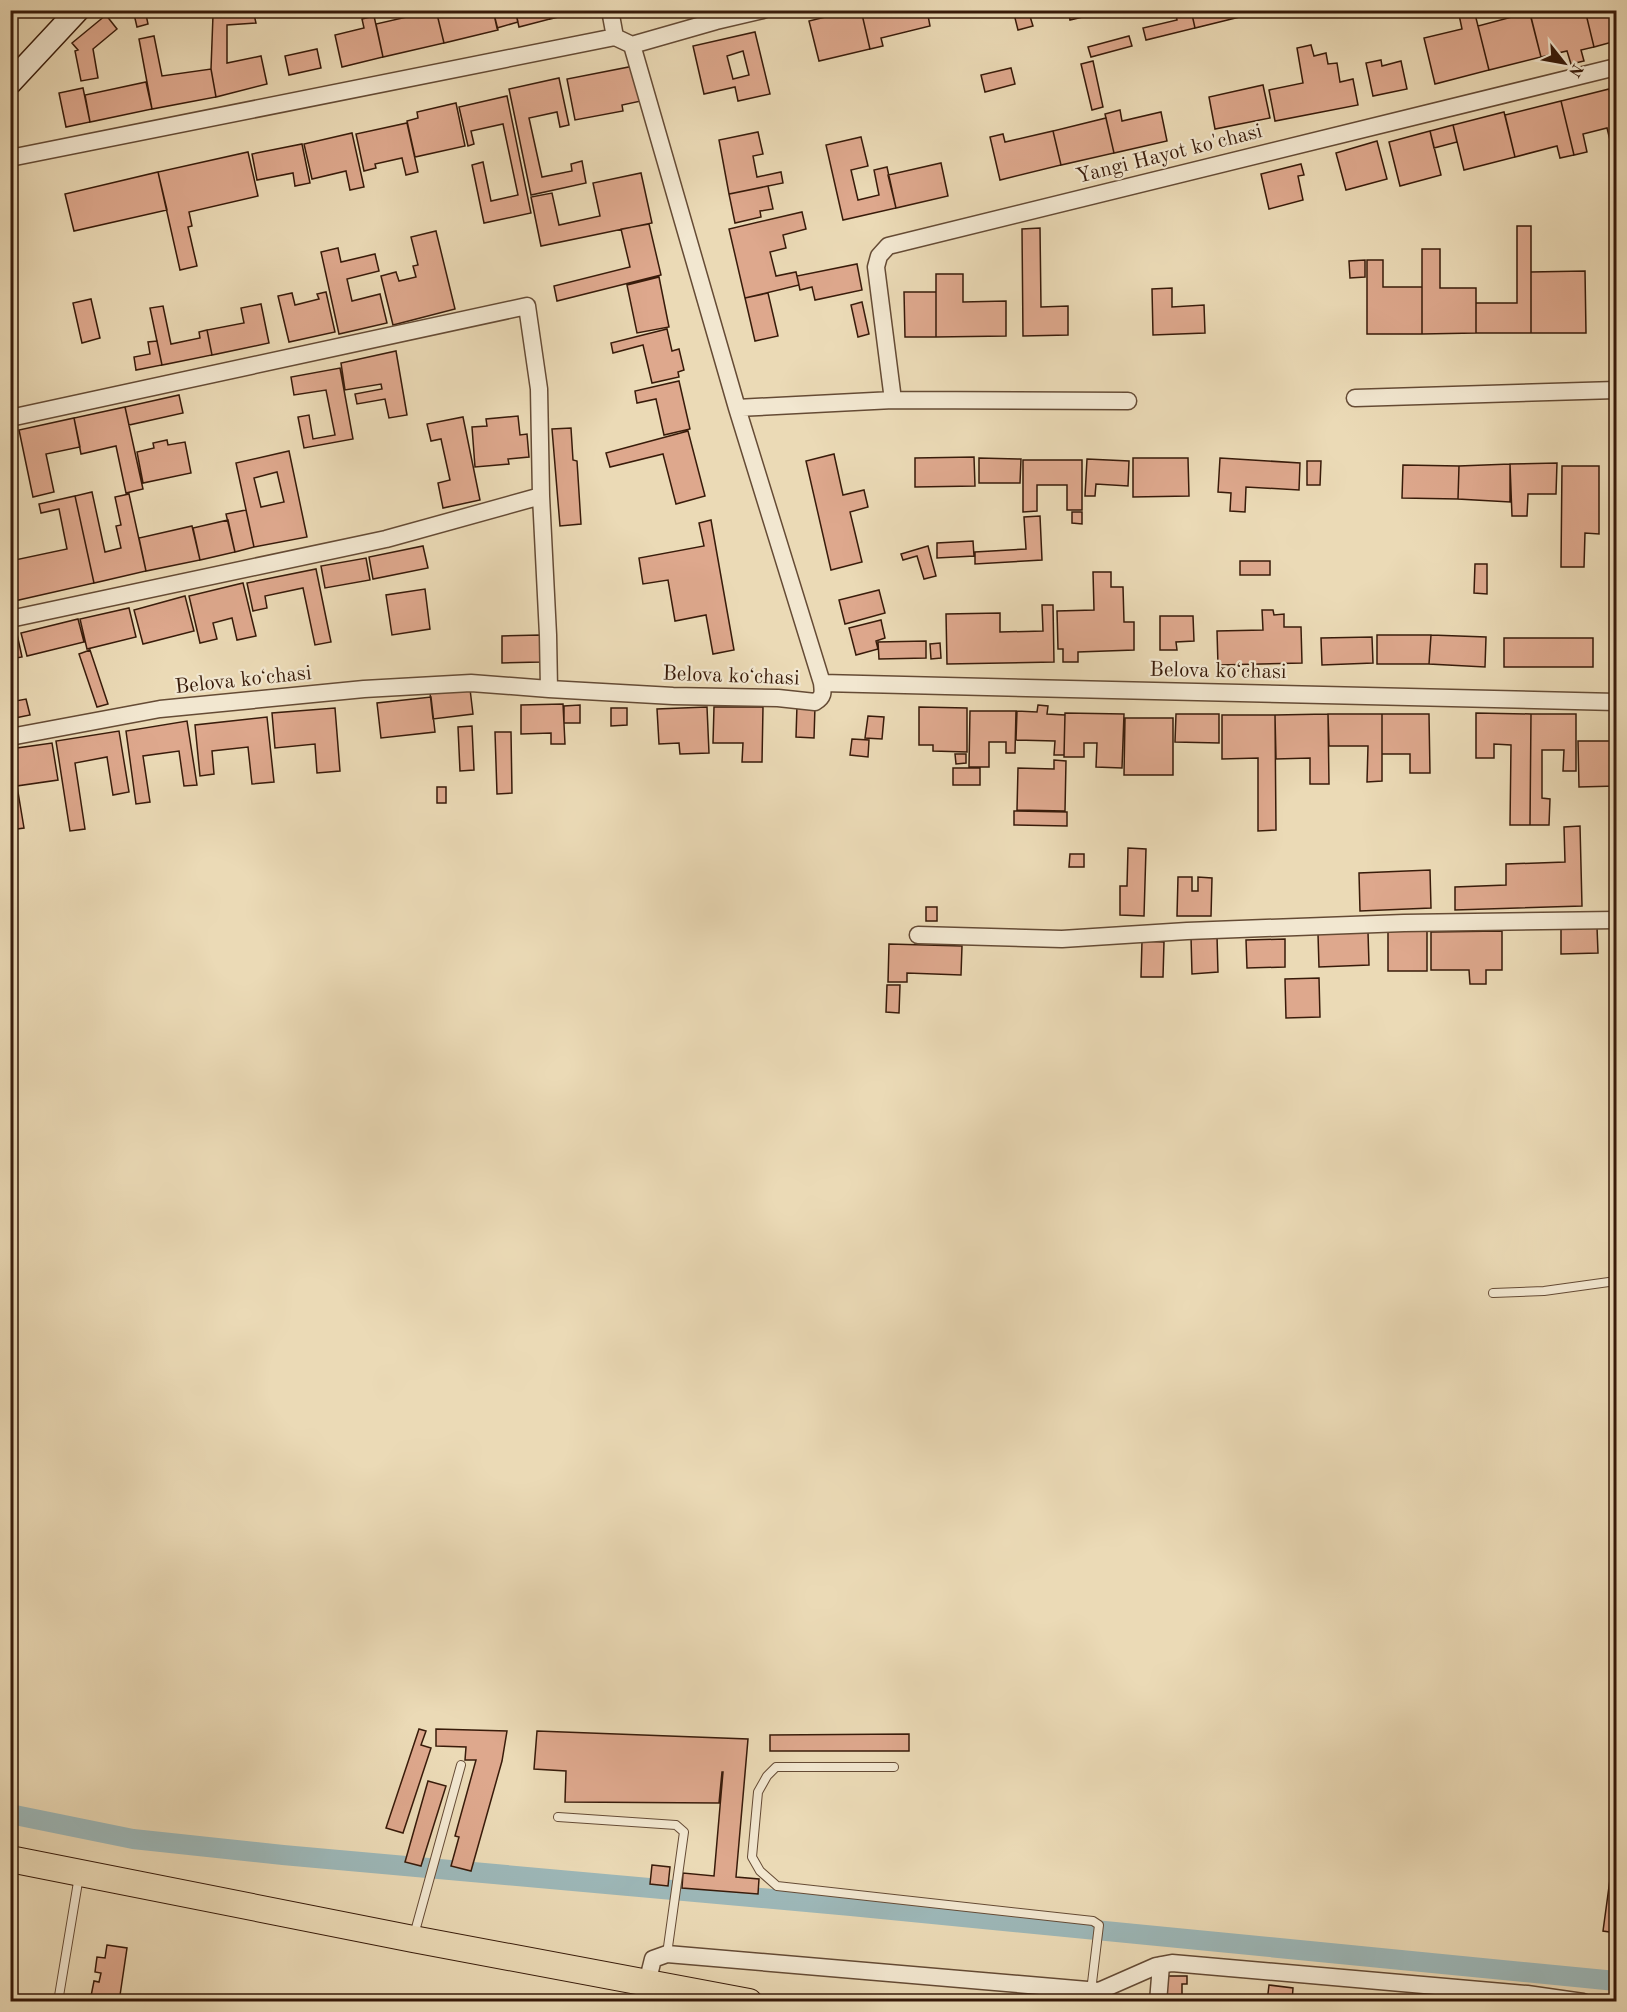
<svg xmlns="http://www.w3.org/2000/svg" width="1627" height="2012" viewBox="0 0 1627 2012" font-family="'Old Standard TT',serif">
	<rect width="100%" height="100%" fill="#ebdab6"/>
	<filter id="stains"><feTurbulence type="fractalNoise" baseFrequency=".00333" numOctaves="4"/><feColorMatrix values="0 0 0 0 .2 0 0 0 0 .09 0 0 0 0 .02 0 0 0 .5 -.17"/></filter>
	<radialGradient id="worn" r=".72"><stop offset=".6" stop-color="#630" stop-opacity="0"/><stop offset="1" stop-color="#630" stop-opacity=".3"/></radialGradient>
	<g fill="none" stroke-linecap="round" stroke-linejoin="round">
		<path stroke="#9db8b9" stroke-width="20" d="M10 1814 133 1839 283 1855 851 1906 1616 1981"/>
	</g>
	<path fill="#dea88d" stroke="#381b0a" stroke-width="1.5" fill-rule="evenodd" d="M133 10H145L148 24 137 27Z
		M235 10H253L256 23 227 25V63L261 56 267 84 216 97 211 69 213 15Z
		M419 10H436L444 43 383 57 376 24 420 14Z
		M436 10H493L498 30 444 43Z
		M493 10H515L518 22 497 28Z
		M515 10H548L550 19 519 27Z
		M548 10H587L550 19Z
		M854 10H861L870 49 819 61 809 21Z
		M861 10H927L930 26 881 38 883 46 870 49Z
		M942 10H978V12L961 17 960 12 944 17Z
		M1013 10H1028L1033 26 1018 30Z
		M1068 10H1081L1083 17 1070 20Z
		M1175 10H1191L1195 28 1146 40 1143 28 1177 20Z
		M1191 10H1251L1252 14 1195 28Z
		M1458 10H1474L1489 70 1435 84 1424 38 1462 29Z
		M1511 10H1529L1541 57 1489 70 1478 26 1512 17Z
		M1585 10 1594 47 1581 50 1584 61 1571 64 1567 51 1541 57 1531 17 1556 10Z
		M1585 10H1616V41L1594 47Z
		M106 15 117 29 93 49 98 78 81 81 75 51 78 50 72 43Z
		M374 16 383 57 342 67 335 35 364 28 362 19Z
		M755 32 770 94 738 101 735 87 704 94 693 46ZM743 51 749 75 733 79 727 56Z
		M154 36 162 76 211 69 216 97 152 109 139 39Z
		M1129 36 1132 46 1091 57 1088 47Z
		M1311 45 1314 56 1326 53 1328 64 1337 63 1340 82 1353 79 1358 105 1275 121 1269 90 1303 83 1297 48Z
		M317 49 321 68 289 75 285 56Z
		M1381 60 1382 66 1401 61 1407 89 1373 96 1366 63Z
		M1093 61 1103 107 1092 110 1081 64Z
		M634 66 641 101 622 105 623 111 575 120 567 79Z
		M1011 68 1015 84 985 92 981 75Z
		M559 78 569 125 560 127 557 112 529 118 542 177 572 171 571 164 582 161 586 183 531 195 509 89Z
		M146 82 152 109 90 122 85 95Z
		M1263 85 1270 118 1215 129 1209 97Z
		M1616 87V121L1609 89Z
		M83 88 90 122 66 127 59 93Z
		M1609 89 1616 121V143L1611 144 1607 128 1583 134 1587 152 1574 155 1561 101Z
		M507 96 531 213 484 223 472 165 483 162 491 201 518 195 503 124 471 131 474 144 468 146 459 107Z
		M1561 101 1574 155 1560 158 1557 146 1515 157 1505 115Z
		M456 103 465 146 415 157 407 121 418 118 417 112Z
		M1120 110 1122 121 1161 112 1167 141 1114 153 1105 114Z
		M1504 112 1515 157 1464 170 1453 125Z
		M1106 118 1114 153 1061 165 1053 131Z
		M407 123 418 172 406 175 402 158 375 164 376 168 364 171 356 134Z
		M1453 125 1457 142 1434 148 1430 131Z
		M1053 131 1061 165 1000 180 990 137 1003 134 1005 142Z
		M1430 131 1441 175 1400 186 1389 142Z
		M758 132 763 154 753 156 757 177 781 172 783 183 729 194 719 140Z
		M352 133 364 187 350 190 346 171 312 179 304 144Z
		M861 137 868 166 851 170 858 200 879 195 874 170 887 167 896 208 843 220 826 145Z
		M1377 141 1387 179 1346 190 1336 153Z
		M302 144 310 183 295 186 293 173 257 180 252 154Z
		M248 152 258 196 189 212 192 226 188 227 197 266 180 270 158 172Z
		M941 163 948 196 896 208 888 175Z
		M1301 164 1304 175 1298 176 1303 200 1269 209 1261 174Z
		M158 172 167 210 74 231 65 194Z
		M641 173 652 223 541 246 531 197 552 193 559 225 600 216 593 183Z
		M768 186 773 209 760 211 761 217 735 223 729 194Z
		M802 212 806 229 783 235 786 248 770 252 776 276 796 272 799 285 745 298 729 229Z
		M649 224 661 275 557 301 554 286 630 267 621 229Z
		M1517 226H1531V333H1476V303H1517Z
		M1040 228 1041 307 1068 306V335L1023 336 1022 229Z
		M436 231 455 309 393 325 381 276 396 272 399 281 416 277 413 266 418 265 411 237Z
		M338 248 341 262 375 254 379 271 347 279 352 301 380 294 387 323 339 334 321 252Z
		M1422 249H1440V288H1476V333L1422 334Z
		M1365 260V277L1350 278 1349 261Z
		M1367 260H1383V287H1422V334H1367Z
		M857 264 862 290 815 300 812 287 800 290 797 276Z
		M1585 271 1586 333H1531V272Z
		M936 274H963V302L1006 301V336L936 337Z
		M659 277 669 327 637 333 627 285Z
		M1172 288V307L1204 305 1205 333 1153 335 1152 289Z
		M326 292 335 332 289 342 278 296 292 293 295 305 319 299 317 294Z
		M904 292H936V337H905Z
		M768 293 778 336 755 341 745 298Z
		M91 299 100 338 82 343 73 303Z
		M862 302 869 334 858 337 851 305Z
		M261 304 269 343 212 355 207 330 244 323 241 308Z
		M163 306 171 344 200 338 199 332 207 330 212 355 162 365 150 308Z
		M667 329 672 351 679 349 684 370 678 372 679 377 652 383 643 345 613 353 611 343Z
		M157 341 162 365 136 370 134 357 150 354 148 342Z
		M396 351 407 415 389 418 385 399 357 404 355 394 382 389 381 384 345 390 341 363Z
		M340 368 353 439 304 448 298 417 309 415 313 439 335 435 326 390 294 395 291 377Z
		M679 381 690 429 664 435 656 399 637 403 635 391Z
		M179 395 183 413 129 425 125 407Z
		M125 407 143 489 126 493 116 446 81 454 74 418Z
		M518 416 520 435 527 434 529 457 508 459 509 464 475 467 472 427 487 426 486 419Z
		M463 417 480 500 443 508 438 483 450 480 441 439 431 441 427 424Z
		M74 418 80 447 46 454 54 492 33 497 19 430Z
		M571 428 573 460 577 461 581 524 560 526 552 429Z
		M688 431 705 496 676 504 663 454 610 467 606 453Z
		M167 440 168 445 185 442 191 473 143 483 137 452 154 448 153 443Z
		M289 451 307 537 254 547 236 463ZM277 472 284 502 261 507 254 478Z
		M834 454 843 495 864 490 868 507 850 512 862 562 831 570 806 461Z
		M974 457 975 486 915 487V458Z
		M979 458 1021 459 1020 483H979Z
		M1133 458H1188L1189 496 1133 497Z
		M1220 458 1300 463 1299 490 1246 487 1245 512 1230 511 1231 493 1218 492Z
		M1087 459 1129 461 1128 486 1096 484 1095 496H1085Z
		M1023 460H1082V510H1067V485H1037V511L1023 512Z
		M1307 461H1321L1320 485H1307Z
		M1557 463 1556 494H1528L1527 516H1512L1510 464Z
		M1510 464V502L1458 499 1459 466Z
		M1403 465 1459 466 1458 499 1402 498Z
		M1562 466H1599V534L1585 533 1584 567H1561Z
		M92 492 105 552 121 548 116 526 121 525 115 497 129 494 146 571 94 583 75 496Z
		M75 496 94 583 10 602V561L67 549 59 509 41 513 39 504Z
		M246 510 254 547 235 552 226 514Z
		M1072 512H1082V524L1072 523Z
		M1040 516 1042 560 975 564V552L1026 549 1024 517Z
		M228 520 235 552 200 560 193 528Z
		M711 520 734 650 713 654 706 615 675 621 668 580 643 584 639 558 704 546 699 523Z
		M192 526 200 560 146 571 139 538Z
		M973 541 974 556 937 558V543Z
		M423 546 428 568 373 579 369 557Z
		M928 546 936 576 924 579 917 556 903 560 901 554Z
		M366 558 370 580 325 588 321 566Z
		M1240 561H1270V575H1240Z
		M1475 564H1487V594L1474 593Z
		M316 569 331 642 315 645 303 588 265 596 267 608 253 611 247 583Z
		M1093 572H1111V587H1123L1124 622H1134V650L1078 652V662H1063V649H1058L1057 611 1094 610Z
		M243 583 256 636 237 640 232 618 213 623 217 639 200 643 189 596Z
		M425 589 430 629 392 635 386 595Z
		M879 590 885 613 845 624 839 600Z
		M185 596 194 631 143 644 134 610Z
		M1042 605H1053L1054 662 947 664 946 614 1000 613V632L1043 631Z
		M129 608 136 637 87 649 80 619Z
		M1262 610H1273L1274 615 1284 614V627H1301L1302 663 1218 665 1217 631 1263 630Z
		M1160 616H1193L1194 641 1176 642 1177 650H1160Z
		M78 619 84 642 27 656 21 633Z
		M881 620 885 638 876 641 878 649 856 655 849 628Z
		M17 634 22 657 10 659V636Z
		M540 635V662L502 663V636Z
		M1377 635H1431L1429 664H1377Z
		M1431 635 1486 637 1485 667 1429 664Z
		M1372 637 1373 663 1322 665 1321 638Z
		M1504 638H1593V667H1504Z
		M926 641V658L879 659 878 642Z
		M940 643 941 658 931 659 930 644Z
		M90 650 108 704 97 707 79 654Z
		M470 689 473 714 433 719 430 693Z
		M431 697 435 732 381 738 377 703Z
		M26 699 30 715 10 719V702Z
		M563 704 565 744H551V733L521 734V705Z
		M580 705V723H564V706Z
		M797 705 815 706 814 738 796 737Z
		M1038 705 1048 706 1047 714 1065 715 1064 755H1054L1055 741 1016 740 1017 711 1037 712Z
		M707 707 709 753 680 754 679 743 659 744 657 709Z
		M714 707H763L762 762H742L743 743H713Z
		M919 707 967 708V752L933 751V745H919Z
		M335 708 340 771 317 773 315 744 275 748 272 713Z
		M611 708H627V725L611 726Z
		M970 711H1016L1015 753H1006V742H989V767H969Z
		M1065 713 1124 714 1122 768 1096 767 1097 743H1084V757H1064Z
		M1476 713 1531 714 1530 825H1510L1511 745 1494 744V758H1476Z
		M1176 714H1219V743L1175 742Z
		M1328 714 1329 784H1310V758L1276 759 1275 715Z
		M1328 714H1382V781L1367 782 1368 746H1329Z
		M1382 714H1429L1430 773H1410V754H1382Z
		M1531 714H1576V771H1563L1564 750H1542V798L1550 799 1549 825H1530Z
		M1222 715H1275L1276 830 1258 831V758L1222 759Z
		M868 716 884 717 882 739 865 738Z
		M267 717 274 782 252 784 248 747 212 751 214 774 200 776 195 725Z
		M1125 718H1173V775H1124Z
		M187 721 197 785 184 786 179 751 143 756 150 802 136 804 126 731Z
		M472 726 474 770 460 771 458 727Z
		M119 731 129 792 113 795 107 757 75 763 85 829 70 831 56 741Z
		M495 732H511L512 793 497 794Z
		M852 739 869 740 868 757 850 755Z
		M1578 741H1616V786L1579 787Z
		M52 743 58 780 17 786 24 828 10 830V749Z
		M955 754H966V763L956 764Z
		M1054 760 1066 761 1065 811 1017 810 1018 768 1054 769Z
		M953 768H980V785H953Z
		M437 787H446V803H437Z
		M1014 811 1067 812V826L1014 825Z
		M1580 826 1582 906 1455 910V887L1506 885V864L1565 862 1564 827Z
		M1128 848 1146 849 1144 916 1120 915V886H1127Z
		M1070 854H1084V867H1069Z
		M1430 870 1431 908 1360 911 1359 873Z
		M1178 877H1192V891H1198V877L1212 878 1211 916H1177Z
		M926 907H937V921H926Z
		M1597 927 1598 953 1561 954V929Z
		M1388 930H1427V971H1388Z
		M1502 931V970H1486V984H1470L1469 970H1431V932Z
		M1368 932 1369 965 1319 967 1318 934Z
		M1217 936 1218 972 1192 974 1191 937Z
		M1285 939V967L1247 968 1246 940Z
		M1142 941 1164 942 1163 977H1141Z
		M889 944 962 946 961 975 907 973V982H888Z
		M1319 978 1320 1017 1286 1018 1285 979Z
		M887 985H900L899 1013 886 1012Z
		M419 1729 426 1731 421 1745 431 1748 403 1833 386 1828Z
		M436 1729 507 1731 502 1761 471 1871 451 1866 459 1837 455 1836 476 1760H465L466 1747 436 1746Z
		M537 1731 748 1739 736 1877 759 1879 758 1894 682 1888 683 1873 714 1876 723 1772H722L719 1803 565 1802 566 1771 534 1769Z
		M909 1734V1751H770V1735Z
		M428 1781 446 1786 421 1866 405 1862Z
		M1616 1835V1933L1603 1931Z
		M652 1865 670 1867 668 1886 650 1884Z
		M107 1945 127 1948 119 2002H98V1997L91 1996 94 1981 99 1982 101 1973 95 1972 97 1957 105 1958Z
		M1162 1976H1187V1984H1182V1998H1162Z
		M1269 1985 1293 1988 1292 2002H1267Z
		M1386 1998 1447 2001V2002H1385Z"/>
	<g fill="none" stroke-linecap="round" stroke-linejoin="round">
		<defs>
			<path id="service" d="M1493 1293 1544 1291 1616 1281
				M894 1767H776L767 1776 758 1792 752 1857 760 1871 777 1886 1093 1921 1099 1925 1091 1991
				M558 1817 676 1825 684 1832 667 1954
				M414 1935 461 1765
				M58 2002 79 1876"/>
			<path id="minor" d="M610 10 615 37 632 45 737 408 822 683
				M632 45 716 21 763 10
				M10 158 615 37
				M1355 398 1616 390
				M893 400 876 267 879 256 888 246 1616 67
				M737 408 893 400 1128 401
				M10 418 527 306 539 389 541 496 386 539 10 619
				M541 496 548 635 549 689
				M10 737 160 709 364 689 471 683 549 689 673 696 778 698 815 702C824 697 823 692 822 683L1616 702
				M918 935 1062 939 1187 931 1404 923 1616 920
				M647 1983 653 1959 667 1954 1099 1991 1156 1966 1172 1963 1527 1994 1583 2002
				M1158 2002 1161 1965"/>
			<path id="secondary" d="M10 83 78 10"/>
			<path id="primary" d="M10 1859 413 1939 749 2002"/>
		</defs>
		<use href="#service" stroke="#654b35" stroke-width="10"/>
		<use href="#minor" stroke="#654b35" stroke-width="19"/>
		<use href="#secondary" stroke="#381b0a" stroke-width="25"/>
		<use href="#primary" stroke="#381b0a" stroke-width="28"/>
		<use href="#service" stroke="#f2e7d0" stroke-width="8"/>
		<use href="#minor" stroke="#f2e7d0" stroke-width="16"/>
		<use href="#secondary" stroke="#f2e7d0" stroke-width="22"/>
		<use href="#primary" stroke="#ebdab6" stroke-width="26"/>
	</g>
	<g text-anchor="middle" stroke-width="4.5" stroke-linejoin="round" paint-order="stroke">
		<g font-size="21" fill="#381b0a" stroke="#f2e7d0">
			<text transform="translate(1169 153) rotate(-14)" y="7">Yangi Hayot ko'chasi</text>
			<text transform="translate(1218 670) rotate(1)" y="7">Belova koʻchasi</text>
			<text transform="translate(731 675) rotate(2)" y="7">Belova koʻchasi</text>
			<text transform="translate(243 679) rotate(-6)" y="7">Belova koʻchasi</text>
		</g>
	</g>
	<rect width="1627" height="2012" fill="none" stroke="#ebdab6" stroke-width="36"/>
	<rect x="12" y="12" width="1603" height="1988" fill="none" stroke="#381b0a" stroke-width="3"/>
	<rect x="18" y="18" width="1591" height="1976" fill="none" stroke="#381b0a" stroke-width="1.5"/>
	<g transform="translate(1564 63) rotate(121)" stroke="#f2e7d0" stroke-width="4.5" paint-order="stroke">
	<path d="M0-4.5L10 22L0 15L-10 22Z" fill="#381b0a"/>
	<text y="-9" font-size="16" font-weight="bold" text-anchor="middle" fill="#381b0a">N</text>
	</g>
	<rect width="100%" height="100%" filter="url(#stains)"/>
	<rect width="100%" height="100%" fill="url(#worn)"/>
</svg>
